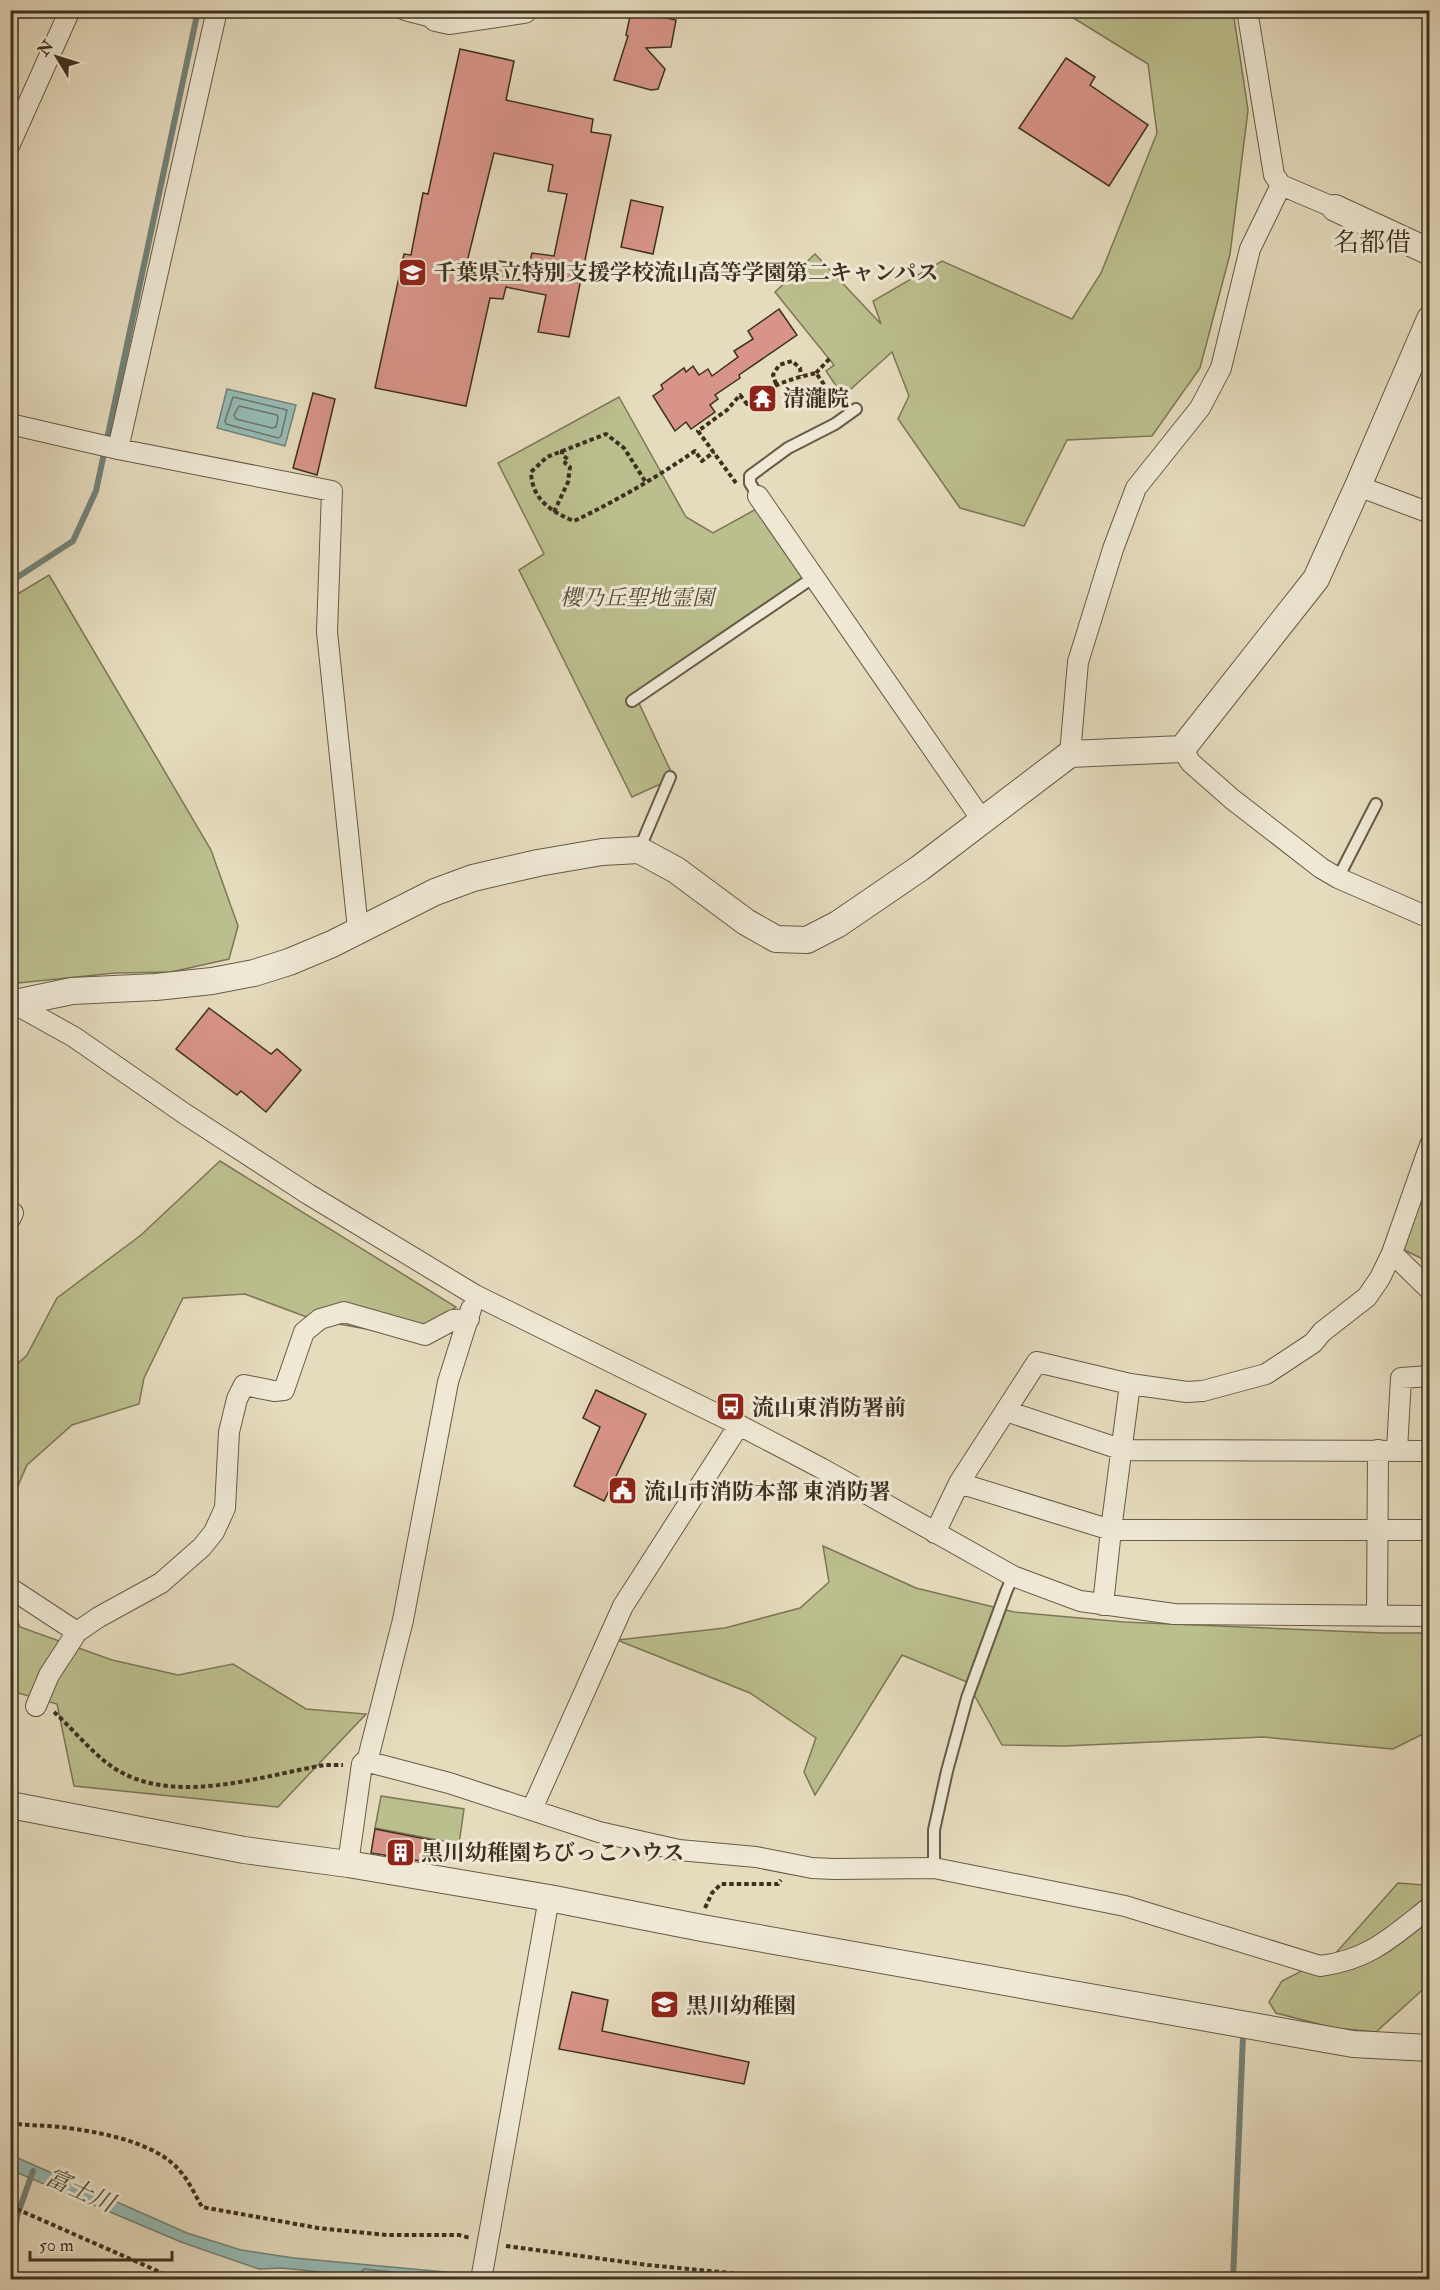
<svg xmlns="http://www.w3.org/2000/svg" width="1440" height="2290" viewBox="0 0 1440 2290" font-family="'IM FELL Double Pica','Noto Serif JP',serif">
	<rect width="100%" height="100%" fill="#e5dbbd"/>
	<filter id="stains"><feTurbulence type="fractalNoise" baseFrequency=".00333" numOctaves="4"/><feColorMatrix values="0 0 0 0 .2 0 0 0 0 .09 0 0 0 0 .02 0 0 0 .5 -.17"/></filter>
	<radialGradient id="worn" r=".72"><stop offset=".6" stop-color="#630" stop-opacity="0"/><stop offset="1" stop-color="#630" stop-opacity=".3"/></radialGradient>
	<path fill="#bbbe8d" stroke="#7c7756" stroke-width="1.5" d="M1062 11H1233L1248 110 1230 254 1200 368 1152 436 1067 440 1024 526 960 508 898 419 909 396 892 352 843 396 826 371 834 365 775 292 815 254 881 324 873 301 942 261 1072 319 1101 273 1157 133 1148 64Z
		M619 397 686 517 713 533 758 508 810 587 638 701 674 778 632 797 519 570 544 554 498 463Z
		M49 575 211 850 238 926 229 959 171 972 115 973 19 983 11 970V598Z
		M220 1161 456 1307 415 1338 312 1319 245 1294 183 1298 144 1378 139 1404 72 1425 27 1465 11 1502V1370L27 1355 57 1298 141 1235Z
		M1429 1170V1262L1402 1249Z
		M823 1546 916 1588 1014 1612 1124 1622 1382 1633H1429V1731L1393 1749 1263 1737 1065 1746 1002 1745 967 1682 902 1655 815 1795 804 1772 816 1738 750 1693 617 1640 725 1628 800 1608 829 1582Z
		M10 1605 20 1627 112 1660 178 1675 233 1664 306 1709 366 1714 278 1807 74 1786 57 1704 11 1691Z
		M381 1796 464 1809 459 1844 375 1828Z
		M1429 1881V1984L1376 2032 1334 2028 1276 2013 1269 2002 1282 1981 1335 1954 1398 1883 1424 1885Z"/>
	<path fill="#96bbb5" stroke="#728379" stroke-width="1.5" d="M227 389 296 405 285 446 217 428Z
		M11 2155 187 2233 241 2250 294 2258 521 2279H386L282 2268 259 2269 181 2242 11 2170Z"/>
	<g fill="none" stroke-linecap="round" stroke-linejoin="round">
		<path stroke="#6a766a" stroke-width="1.5" d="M233 397 287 410 281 436 278 438 226 424 225 421Z
			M239 406 277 415 278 418 276 427 272 428 236 419 234 415Z
			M363 2280 361 2272 364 2269 470 2280"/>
		<path stroke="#728379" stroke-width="6" d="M10 582 73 541 96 491 198 10
			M10 2270 17 2216 33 2171
			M1233 2280 1243 2036"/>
	</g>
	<path fill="#d89488" stroke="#3d301f" stroke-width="1.5" fill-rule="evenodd" d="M643 13 676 20 671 47 646 48 665 69 658 89 651 90 614 80 628 36 626 35 630 16Z
		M460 49 514 61 506 100 593 119 591 132 611 135 569 337 538 332 546 295 506 287 503 299 490 298 466 406 375 388 404 254 411 255 423 193 428 194ZM494 153 553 165 548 191 567 194 554 256 532 253 529 265 499 261 496 272 466 266Z
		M1066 58 1095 77 1090 85 1148 125 1109 186 1019 128Z
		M631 200 663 207 653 254 621 247Z
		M779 309 797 335 739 375 740 378 715 395 718 399 710 405 715 412 691 429 686 422 675 431 653 396 663 389 661 385 684 368 686 372 693 366 699 375 708 369 712 376 738 357 734 351 753 339 748 331Z
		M313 393 335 399 317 475 293 468Z
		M209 1008 271 1054 277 1049 301 1070 266 1112 241 1091 237 1095 176 1049Z
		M596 1390 646 1414 604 1501 574 1486 600 1427 583 1418Z
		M375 1829 431 1840 427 1862 371 1853Z
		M572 1992 608 2000 602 2031 749 2062 744 2084 559 2049Z"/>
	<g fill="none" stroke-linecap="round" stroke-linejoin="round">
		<defs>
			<path id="service" d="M758 496 750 483V476L788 448 835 424 856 409
				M632 701 814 577
				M639 850 670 777
				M1338 878 1376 804
				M934 1868V1830L947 1771 967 1698 1006 1592 1013 1576"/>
			<path id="minor" d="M405 10 436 18 437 10
				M1247 10 1274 175 1281 185 1335 208
				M10 144 70 10
				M10 424 118 449 332 491 327 632 358 929
				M118 449 217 10
				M1358 486 1430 513
				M758 496 982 820
				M1182 749 1191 763 1232 799 1321 868 1338 878 1430 918
				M1070 754 1078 662 1113 549 1136 488 1200 408 1221 368 1250 249 1281 185
				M10 998 13 1003 74 1037 185 1114 308 1194 475 1295 739 1425 821 1468 1013 1576 1080 1601 1174 1614 1430 1616
				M10 1219 13 1213
				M1392 1253 1430 1290
				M1130 1384 1187 1392 1203 1391 1266 1374 1313 1343 1322 1332 1367 1297 1380 1278 1392 1253 1430 1145
				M1006 1411 1123 1450 1430 1451
				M1397 1450 1401 1378 1430 1376
				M959 1483 1111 1530H1430
				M935 1533 959 1483 1037 1362 1130 1384 1111 1530 1103 1605
				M10 1588 77 1632
				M1377 1616 1378 1450
				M36 1706 49 1675 77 1632 99 1617 161 1583 202 1547 214 1532 225 1508 229 1432 237 1399 244 1385 274 1391 284 1390 304 1332 320 1319 344 1312 425 1335 453 1320 469 1319
				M367 1762 403 1620 448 1382 471 1309
				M532 1809 623 1606 739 1425
				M348 1864 362 1764 365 1761 449 1783 599 1832 679 1850 756 1857 812 1868 834 1869 934 1868 1125 1906 1320 1966C1369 1960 1392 1937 1430 1907
				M481 2280 549 1898"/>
			<path id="tertiary" d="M436 18 450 21 524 10
				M1335 208 1430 252
				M10 1004 72 991 156 987 212 981 254 973 289 962 332 944 435 892 473 878 538 863 602 852 639 850 676 870 746 922 776 939 807 940 838 924 920 868 1070 754 1182 749 1316 579 1358 486 1430 319
				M10 1805 244 1850 348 1864 549 1898 702 1928 1353 2044 1430 2048"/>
		</defs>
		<use href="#service" stroke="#675b46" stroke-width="14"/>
		<use href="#minor" stroke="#675b46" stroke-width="22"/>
		<use href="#tertiary" stroke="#675b46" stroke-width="28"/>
		<path stroke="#3d301f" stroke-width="4" stroke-dasharray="4.5 3" stroke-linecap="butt" d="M816 373 831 357
			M776 384 773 375 779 365 792 361 800 368 801 376
			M645 481 624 448 606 434 547 457 531 472C532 499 550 511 574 521 616 501 657 477 695 451L702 461 714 452
			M736 483 698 431 727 410 740 395 747 404C767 386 790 379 816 373L830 393 833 409
			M554 512 568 482 570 467 565 463 568 459 562 455V449
			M54 1712C73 1729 90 1751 111 1766 171 1808 259 1776 325 1765H343
			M705 1908 712 1893 721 1884H778L781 1880
			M10 2123C28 2126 44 2125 61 2127 98 2132 155 2141 180 2171 189 2181 195 2195 202 2207L318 2228 387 2235H459L470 2238
			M10 2206 178 2280
			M506 2246 648 2265 803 2280"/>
		<use href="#service" stroke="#eee8d4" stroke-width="10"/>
		<use href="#minor" stroke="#eee8d4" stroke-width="20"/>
		<use href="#tertiary" stroke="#eee8d4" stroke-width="26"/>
	</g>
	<defs>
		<symbol id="school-square" viewBox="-11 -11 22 22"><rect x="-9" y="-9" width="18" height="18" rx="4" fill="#8f2418" stroke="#eee8d4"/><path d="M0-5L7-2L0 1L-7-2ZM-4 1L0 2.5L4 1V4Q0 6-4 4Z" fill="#fff"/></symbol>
		<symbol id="temple-square" viewBox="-11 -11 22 22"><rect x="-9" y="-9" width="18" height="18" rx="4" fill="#8f2418" stroke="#eee8d4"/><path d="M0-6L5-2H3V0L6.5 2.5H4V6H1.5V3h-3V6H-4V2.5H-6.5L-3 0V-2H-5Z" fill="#fff"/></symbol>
		<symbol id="bus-square" viewBox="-11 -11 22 22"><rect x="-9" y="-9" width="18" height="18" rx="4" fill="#8f2418" stroke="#eee8d4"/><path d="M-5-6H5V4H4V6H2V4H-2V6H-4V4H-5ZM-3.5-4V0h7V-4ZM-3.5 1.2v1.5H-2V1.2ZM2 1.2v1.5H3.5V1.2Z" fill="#fff"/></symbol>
		<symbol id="civic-square" viewBox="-11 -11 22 22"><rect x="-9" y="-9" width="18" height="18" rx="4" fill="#8f2418" stroke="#eee8d4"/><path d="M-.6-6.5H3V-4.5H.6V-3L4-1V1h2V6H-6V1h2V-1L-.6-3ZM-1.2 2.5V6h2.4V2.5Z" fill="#fff"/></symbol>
		<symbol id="building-square" viewBox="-11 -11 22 22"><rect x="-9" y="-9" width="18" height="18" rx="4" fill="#8f2418" stroke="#eee8d4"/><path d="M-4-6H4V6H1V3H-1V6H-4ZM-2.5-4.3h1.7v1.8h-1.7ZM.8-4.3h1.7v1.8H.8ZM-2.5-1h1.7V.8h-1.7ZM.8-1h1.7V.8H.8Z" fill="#fff"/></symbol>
	</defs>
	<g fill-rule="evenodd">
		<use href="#school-square" x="396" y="256" width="33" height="33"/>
		<use href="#temple-square" x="746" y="382" width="33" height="33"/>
		<use href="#bus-square" x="714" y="1390" width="33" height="33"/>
		<use href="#civic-square" x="606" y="1474" width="33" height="33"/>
		<use href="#building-square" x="384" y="1836" width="33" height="33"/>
		<use href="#school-square" x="648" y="1988" width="33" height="33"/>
	</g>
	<g text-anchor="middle" stroke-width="6" stroke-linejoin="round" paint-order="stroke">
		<g font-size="22" font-weight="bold" fill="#3d301f" stroke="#eee8d4" text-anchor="start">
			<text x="434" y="280">千葉県立特別支援学校流山高等学園第二キャンパス</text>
			<text x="783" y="406">清瀧院</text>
			<text x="752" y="1415">流山東消防署前</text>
			<text x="644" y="1499">流山市消防本部 東消防署</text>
			<text x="421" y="1860">黒川幼稚園ちびっこハウス</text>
			<text x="686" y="2013">黒川幼稚園</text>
		</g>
		<g font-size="22" font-style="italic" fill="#564c35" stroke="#eee8d4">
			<text x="637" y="605">櫻乃丘聖地霊園</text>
		</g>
		<g font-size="24" font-style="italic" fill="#4f4c3d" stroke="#eee8d4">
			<text transform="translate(80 2190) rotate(24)" y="8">富士川</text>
		</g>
		<g font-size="26" fill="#3d301f" stroke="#eee8d4">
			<text x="1372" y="251">名都借</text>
		</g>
	</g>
	<rect width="1440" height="2290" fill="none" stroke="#e5dbbd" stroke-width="36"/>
	<rect x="12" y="12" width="1416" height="2266" fill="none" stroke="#3d301f" stroke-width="3"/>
	<rect x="18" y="18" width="1404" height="2254" fill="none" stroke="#3d301f" stroke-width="1.5"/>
	<g transform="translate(57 57) rotate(308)" stroke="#eee8d4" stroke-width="4.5" paint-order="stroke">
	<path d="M0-4.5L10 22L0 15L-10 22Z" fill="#3d301f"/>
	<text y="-9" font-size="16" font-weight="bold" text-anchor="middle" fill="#3d301f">N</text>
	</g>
	<path d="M30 2251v9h142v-9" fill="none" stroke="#3d301f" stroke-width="3"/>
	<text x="39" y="2251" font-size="18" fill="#3d301f" stroke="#eee8d4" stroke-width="4.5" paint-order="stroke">50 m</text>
	<rect width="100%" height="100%" filter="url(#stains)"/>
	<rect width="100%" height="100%" fill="url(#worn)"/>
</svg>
